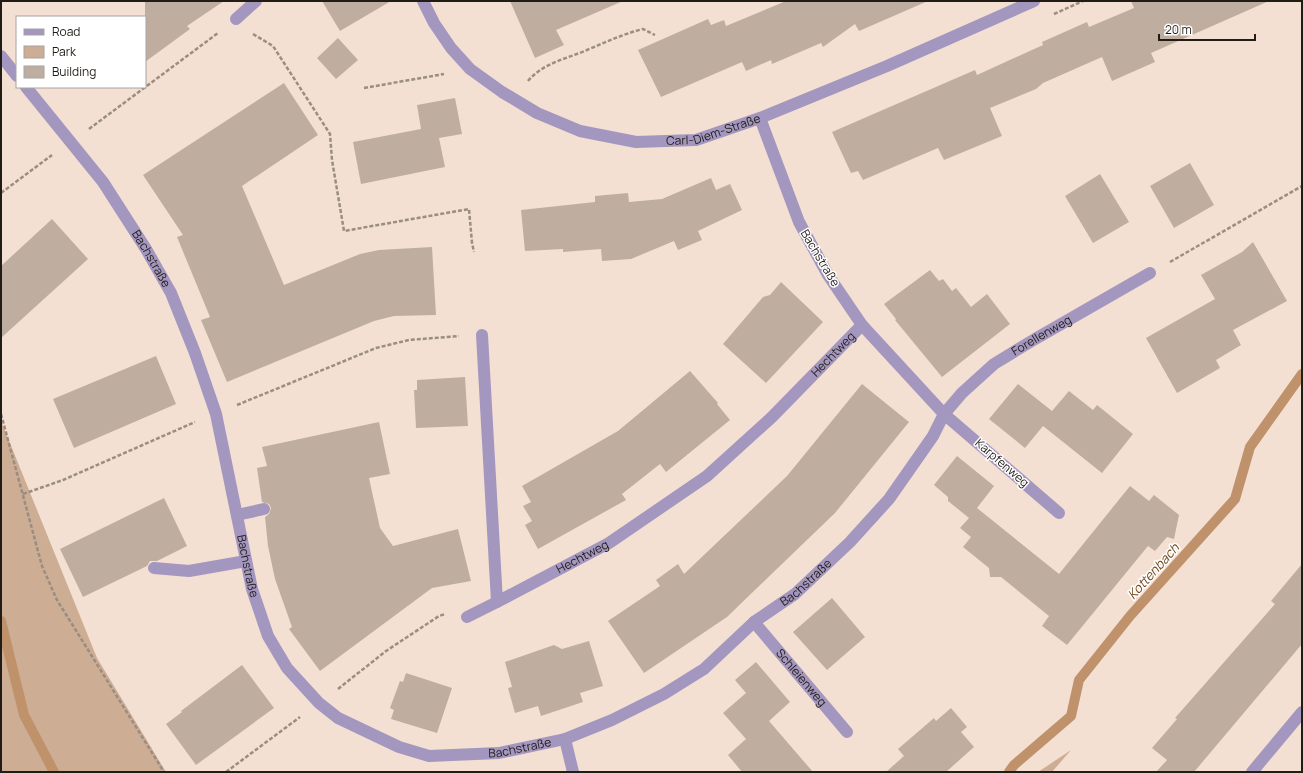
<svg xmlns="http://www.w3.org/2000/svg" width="1303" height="773" viewBox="0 0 1303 773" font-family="Manrope,sans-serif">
	<rect width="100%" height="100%" fill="#f3e0d2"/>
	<path fill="#cdad93" d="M1 421 97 658 166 772H1Z
		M1071 750 1052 772H1038Z"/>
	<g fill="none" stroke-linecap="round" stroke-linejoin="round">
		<path stroke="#bf926c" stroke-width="10" d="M1 621 24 715 54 772
			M1009 772 1014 765 1071 716 1079 680 1130 616 1235 499 1250 447 1302 374"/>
	</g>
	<path fill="#bfaea0" d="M145 1H224L187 26 190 29 145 62Z
		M322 1H391L340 31Z
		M510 1H623L556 30 564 45 535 58Z
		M786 1H928L859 31 855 24 823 47 821 43 772 64 771 60 746 71 742 62 661 97 638 50 708 19 711 25 724 20 726 26Z
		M1131 1H1269L1151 53 1155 62 1112 81 1102 57 1043 83 1036 89 990 108 1002 136 944 160 938 148 863 180 858 171 851 173 832 132 975 70 977 75 1043 45 1042 42 1087 22 1089 27 1134 8Z
		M338 38 358 60 336 79 317 58Z
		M284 83 318 135 242 186 284 285 360 254 379 250 432 247 436 315 394 316 374 321 227 382 201 320 210 317 177 237 183 235 143 175Z
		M455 98 462 134 439 138 445 167 361 184 353 142 421 129 417 105Z
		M1190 163 1214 205 1174 228 1150 186Z
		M1100 174 1129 222 1093 243 1065 196Z
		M711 178 716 190 730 184 742 210 698 231 702 240 678 250 674 241 631 259 602 261 601 249 563 252V249L525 251 521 210 595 202V196L628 193 629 202 662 199Z
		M52 219 88 259 1 338V266Z
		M1253 242 1287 301 1233 330 1241 345 1216 360 1220 368 1177 393 1146 338 1215 299 1201 275 1242 252Z
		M930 270 939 281 943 279 952 291 956 288 971 307 987 294 1010 324 942 377 895 320 896 319 884 304Z
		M781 282 823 322 766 383 723 344 763 297 770 295Z
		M156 356 176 404 74 448 53 399Z
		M690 371 718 403 717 404 730 420 666 472 660 464 622 494 626 500 538 549 525 525 532 521 523 506 531 502 522 486 618 431Z
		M465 377 468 426 416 428 414 390H417V380Z
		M862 384 909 422 835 513 727 617 644 673 608 621 660 586 656 580 678 564 684 574 787 476Z
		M1018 384 1052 411 1069 391 1093 410 1097 405 1133 434 1102 473 1043 426 1025 448 989 419Z
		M379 422 390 474 369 478 380 528 393 546 458 529 471 581 432 588 320 671 289 629 292 627 275 579 268 546 265 517 269 514 271 508 269 504 262 502 257 468 267 466 262 447Z
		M957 456 994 486 977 508 1059 574 1130 486 1149 501 1154 495 1179 515 1174 539 1167 537 1155 551 1148 546 1067 645 1042 626 1049 616 1001 577H990L989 568 963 547 971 537 960 528 969 518 948 501V497L934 485Z
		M164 498 187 546 157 561H150L147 566 83 597 60 549Z
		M1302 564V644L1194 772H1156L1167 760 1152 748 1177 719 1175 718 1275 604 1271 601Z
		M832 598 865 637 827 670 793 632Z
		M589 641 603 686 580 693 583 702 541 716 538 706 515 713 508 688 512 687 505 662 554 645 562 649Z
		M756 662 790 702 769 721 813 772H742L728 755 746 739 723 713 746 693 735 680Z
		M242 665 274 708 196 765 166 724 182 712 181 711Z
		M406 673 452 688 437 733 391 719 394 710 390 708 400 681 403 682Z
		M951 708 967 727 961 732 974 747 946 772H886L904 756 898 749 934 718 936 721Z"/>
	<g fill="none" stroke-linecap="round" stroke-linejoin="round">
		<path stroke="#9a8d82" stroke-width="2.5" stroke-dasharray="4 2" stroke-linecap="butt" d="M1054 14 1083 1
			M253 34 273 46 330 134 332 160 344 231 469 209 472 243 474 252
			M528 81C543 63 566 59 587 50 606 42 623 34 643 29L655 35
			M364 88 444 74
			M89 129 218 33
			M1 193 52 155
			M1170 262 1302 186
			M237 405 376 348 409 340 459 336
			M1 414 42 566 57 600 164 772
			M23 494 63 480 195 422
			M338 689 386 651 439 616 445 614
			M226 772 300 717"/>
		<path stroke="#a397c0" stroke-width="12" d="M236 19 256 1
			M237 515 264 509
			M154 568 189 571 246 561
			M467 617 497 602"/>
		<g stroke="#a397c0" stroke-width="12">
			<path id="s1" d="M423 1 434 23 451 48 470 69 502 92 537 113 580 131 636 142 696 140 760 118 887 66 1034 1"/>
			<path d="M1 56 17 76"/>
			<path id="s2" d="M26 87 103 182 146 249 171 293 195 353 216 414 252 589 268 636 287 668 319 703 338 718 399 747 429 756 499 753 565 739 612 720 664 694 704 669 754 622 795 594 850 542 889 499 933 436 944 414 862 325 828 275 799 222 760 118"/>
			<path id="s3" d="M482 335 497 602 609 543 707 476 772 417 862 325"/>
			<path id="s4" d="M1059 513 944 414 962 393 994 364 1035 339 1150 273"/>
			<path id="s5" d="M754 622 847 732"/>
			<path d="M565 739 573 772"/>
			<path d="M1252 772 1302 712"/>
		</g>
	</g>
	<g text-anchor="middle" stroke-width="3" stroke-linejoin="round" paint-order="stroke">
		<g font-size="12" fill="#221c16" stroke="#fff">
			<text dy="4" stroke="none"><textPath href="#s1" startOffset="346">Carl-Diem-Straße</textPath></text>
			<text transform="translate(820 258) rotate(59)" y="4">Bachstraße</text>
			<text dy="4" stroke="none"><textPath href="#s2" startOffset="213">Bachstraße</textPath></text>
			<text dy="4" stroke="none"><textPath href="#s4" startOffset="278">Forellenweg</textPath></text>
			<text dy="4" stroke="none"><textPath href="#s3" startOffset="688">Hechtweg</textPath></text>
			<text transform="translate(1002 463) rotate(41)" y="4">Karpfenweg</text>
			<text dy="4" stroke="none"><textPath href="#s3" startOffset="364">Hechtweg</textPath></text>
			<text dy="4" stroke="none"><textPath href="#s2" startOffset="537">Bachstraße</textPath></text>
			<text dy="4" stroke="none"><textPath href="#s2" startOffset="1245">Bachstraße</textPath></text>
			<text dy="4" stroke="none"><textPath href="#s5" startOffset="73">Schleienweg</textPath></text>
			<text dy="4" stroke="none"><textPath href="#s2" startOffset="909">Bachstraße</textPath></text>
		</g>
		<g font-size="13" font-style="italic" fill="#704317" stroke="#fff">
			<text transform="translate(1153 571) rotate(-48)" y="5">Kottenbach</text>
		</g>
	</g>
	<rect width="1303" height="773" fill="none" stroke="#221c16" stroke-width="4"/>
	<rect x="16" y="16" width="130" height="72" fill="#ffffff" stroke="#a7a4a2"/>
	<rect x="24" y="29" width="20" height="6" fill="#a397c0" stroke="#a7a4a2"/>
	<text x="52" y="36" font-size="12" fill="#221c16">Road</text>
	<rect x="24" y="46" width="20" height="12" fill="#cdad93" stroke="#a7a4a2"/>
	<text x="52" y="56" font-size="12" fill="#221c16">Park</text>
	<rect x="24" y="66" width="20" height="12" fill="#bfaea0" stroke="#a7a4a2"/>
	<text x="52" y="76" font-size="12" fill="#221c16">Building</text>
	<path d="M1159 34v6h96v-6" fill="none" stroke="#221c16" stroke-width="2"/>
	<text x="1165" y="34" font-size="12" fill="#221c16" stroke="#ffffff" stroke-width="3" paint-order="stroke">20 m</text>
</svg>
